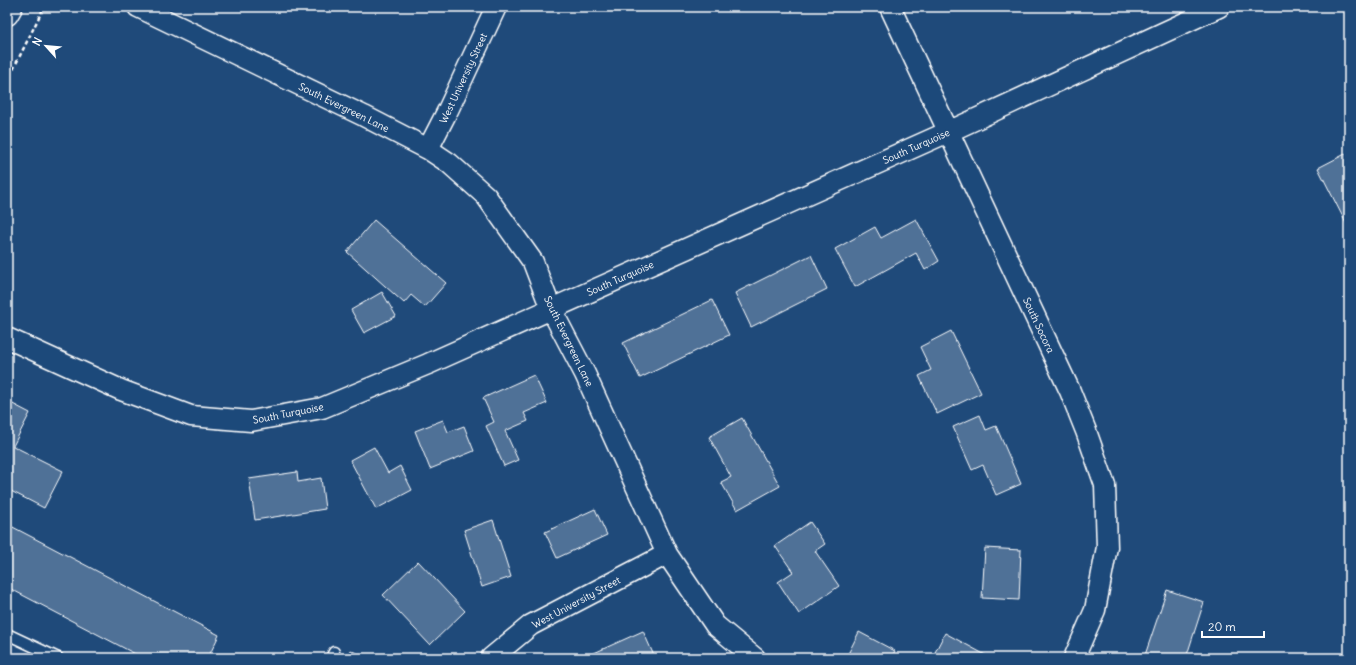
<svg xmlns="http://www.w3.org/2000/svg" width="1356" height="665" viewBox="0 0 1356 665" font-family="Delius,sans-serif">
	<rect width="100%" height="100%" fill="#1f4a7a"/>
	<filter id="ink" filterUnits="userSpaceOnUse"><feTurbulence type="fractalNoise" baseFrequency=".025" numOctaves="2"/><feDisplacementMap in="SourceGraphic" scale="8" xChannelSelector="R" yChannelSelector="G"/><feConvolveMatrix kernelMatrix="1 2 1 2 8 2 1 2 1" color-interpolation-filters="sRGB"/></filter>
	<g filter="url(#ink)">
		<path fill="#507197" stroke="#fff" d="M1347 153 1349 156V229L1318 168Z
			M916 219 939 261 925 270 916 253 855 287 835 249 875 227 881 238Z
			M374 220 446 283 425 307 411 295 404 303 347 252Z
			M811 255 827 289 751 327 735 293Z
			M382 292 396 316 364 333 351 310Z
			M712 300 729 335 640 378 623 343Z
			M951 331 981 393 937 414 919 376 931 370 920 347Z
			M534 375 547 403 524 413 528 421 505 431 518 460 504 466 486 426 494 422 483 398Z
			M7 401 30 413 13 446 63 471 44 508 7 489Z
			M980 415 986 430 996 426 1021 484 996 495 983 465 972 470 953 427Z
			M742 418 780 486 737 510 721 482 731 477 709 437Z
			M443 420 448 432 464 426 474 451 430 469 415 431Z
			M374 447 388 473 400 466 412 490 376 509 350 460Z
			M297 472 298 482 321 478 325 509 255 520 249 479Z
			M595 509 607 535 557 558 545 532Z
			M493 520 511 577 482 587 464 530Z
			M810 522 825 544 815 551 839 586 799 614 778 582 793 572 775 546Z
			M7 524 219 635 208 658H143L7 587Z
			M985 548 1021 550 1019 600 982 598Z
			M418 561 465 611 430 645 383 595Z
			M1167 590 1204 602 1186 658H1144Z
			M643 631 655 658H583Z
			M859 632 895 651 891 658H846Z
			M945 633 991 658H932Z
			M350 650 367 658H346Z"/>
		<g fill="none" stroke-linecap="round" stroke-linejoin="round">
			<defs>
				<path id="lane" d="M7 634 58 658
					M331 658 334 652"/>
				<path id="street" d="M138 7 364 116 428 149 449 163 486 196 533 262 551 309 585 374 667 554 715 625 755 658
					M890 7 1070 391 1086 431 1105 485 1107 547 1095 610 1074 658
					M428 149 448 110 496 7
					M7 338 121 390 191 416 251 421 322 408 428 364 948 132 1219 7
					M491 658 531 625 667 554"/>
				<path id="secondary" d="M7 14 11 7"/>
			</defs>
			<use href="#lane" stroke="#fff" stroke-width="13"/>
			<use href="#street" stroke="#fff" stroke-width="23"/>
			<use href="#secondary" stroke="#fff" stroke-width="25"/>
			<path stroke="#fff" stroke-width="2.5" stroke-dasharray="4 3" stroke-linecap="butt" d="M7 82 44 7"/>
			<use href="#lane" stroke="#1f4a7a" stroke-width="10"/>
			<use href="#street" stroke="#1f4a7a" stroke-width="20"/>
			<use href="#secondary" stroke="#1f4a7a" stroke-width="22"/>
		</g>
	</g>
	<g text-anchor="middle" stroke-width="3" stroke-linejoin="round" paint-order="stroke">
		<g font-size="10" fill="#fff" stroke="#1f4a7a">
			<text transform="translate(463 78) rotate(-65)" y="4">West University Street</text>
			<text transform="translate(344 107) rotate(26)" y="4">South Evergreen Lane</text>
			<text transform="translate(916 146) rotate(-24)" y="4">South Turquoise</text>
			<text transform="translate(620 278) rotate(-24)" y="4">South Turquoise</text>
			<text transform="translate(1039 325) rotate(65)" y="4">South Socora</text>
			<text transform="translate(569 341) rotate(64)" y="4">South Evergreen Lane</text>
			<text transform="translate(288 413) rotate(-11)" y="4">South Turquoise</text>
			<text transform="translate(576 602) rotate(-28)" y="4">West University Street</text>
		</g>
	</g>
	<rect width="1356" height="665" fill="none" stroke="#1f4a7a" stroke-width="24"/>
	<rect x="12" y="12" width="1332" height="641" fill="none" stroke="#fff" stroke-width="1.5" filter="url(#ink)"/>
	<g transform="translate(46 46) rotate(297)" stroke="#1f4a7a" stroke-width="3" paint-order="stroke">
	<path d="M0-3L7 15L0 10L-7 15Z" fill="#ffffff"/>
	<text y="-6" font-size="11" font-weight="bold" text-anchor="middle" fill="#ffffff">N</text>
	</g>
	<path d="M1202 631v6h62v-6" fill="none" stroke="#ffffff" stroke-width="2"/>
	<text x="1208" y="631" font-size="12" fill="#ffffff" stroke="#1f4a7a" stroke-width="3" paint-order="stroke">20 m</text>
</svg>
